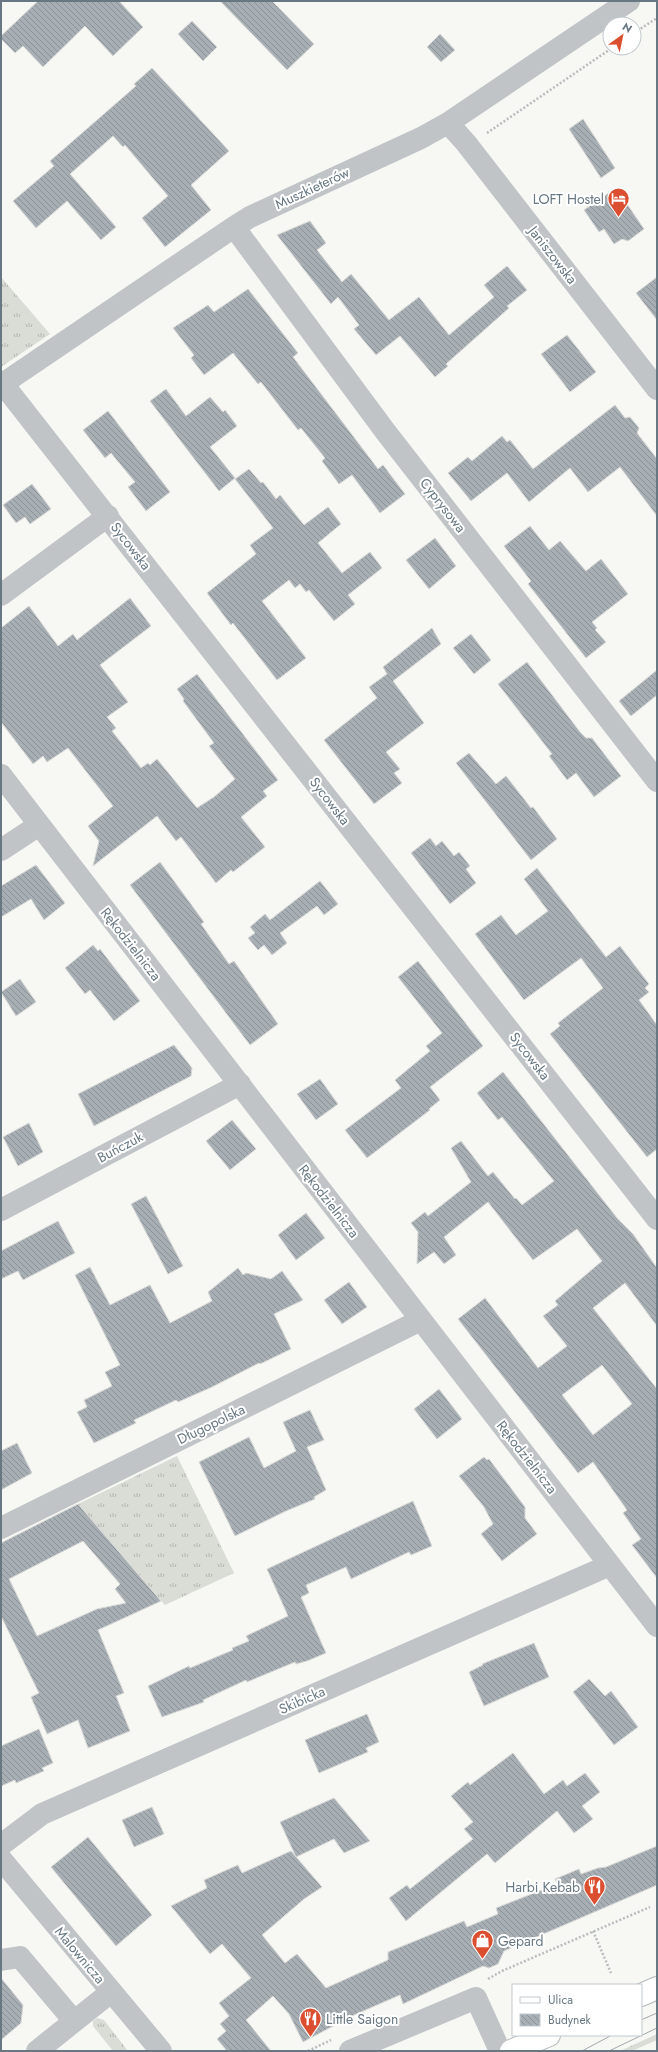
<svg xmlns="http://www.w3.org/2000/svg" width="658" height="2052" viewBox="0 0 658 2052" font-family="Jost,sans-serif">
	<defs>
		<pattern id="grass-tufts" width="24" height="20" patternUnits="userSpaceOnUse"><rect width="24" height="20" fill="#d9ddd5"/><path d="M3 7l-1-3M5 7V3M7 7l1-3M15 17l-1-3M17 17v-4M19 17l1-3" fill="none" stroke="#b4b8b2"/></pattern>
		<pattern id="building-back-hatch" width="6" height="6" patternUnits="userSpaceOnUse"><rect width="6" height="6" fill="#a7afb4"/><path d="M-1 5l2 2M0 0l6 6M5-1l2 2" fill="none" stroke="#8c9398"/></pattern>
	</defs>
	<rect width="100%" height="100%" fill="#f7f7f4"/>
	<path fill="url(#grass-tufts)" d="M1 277 50 334 1 367Z
		M177 1456 234 1573 165 1605 78 1504Z
		M97 2018 104 2020 128 2051H113L93 2026V2021Z
		M657 2034V2040L632 2051H620Z"/>
	<path fill="url(#building-back-hatch)" stroke="#d8d8d6" fill-rule="evenodd" d="M38 1H119L143 27 113 56 85 26 43 67 23 46 15 53 1 39V36Z
		M220 1H272L314 44 287 70Z
		M192 21 217 47 203 61 178 34Z
		M440 34 455 50 441 62 427 47Z
		M152 68 229 151 191 185 211 210 165 247 142 218 168 196 125 145 123 147 113 136 70 174 116 227 101 240 67 201 36 228 13 201 54 166 50 161 136 86 134 84Z
		M583 119 615 168 601 178 569 129Z
		M616 188 644 229 628 241 622 239 614 244 604 229 599 232 584 210Z
		M310 221 326 243 317 250 342 282 351 274 389 320 419 297 449 335 494 297 484 285 507 266 527 290 507 306 509 308 446 364 448 366 435 377 400 336 376 355 354 329 359 325 338 297 331 304 277 235Z
		M657 277V320L636 293Z
		M248 289 298 353 293 357 378 469 383 465 405 494 380 513 352 475 339 484 322 461 325 458 301 428 298 430 261 382 258 384 233 353 204 375 191 358 194 355 173 328 208 305 214 312Z
		M567 335 596 372 570 392 541 354Z
		M166 389 186 416 210 397 223 412 225 410 237 426 210 447 235 478 219 491 150 401Z
		M615 405 625 418 630 417 639 428 637 433 657 459V516L620 467 588 492 570 468 529 502 507 473 471 501 448 473 468 457 472 461 502 436 507 442 510 440 533 469Z
		M108 411 170 492 146 511 128 487 135 482 111 453 105 458 83 430Z
		M249 469 261 483 263 482 276 499 280 495 304 525 328 507 341 524 318 543 342 573 370 552 382 568 348 595 355 604 334 621 309 590 306 592 300 584 295 588 289 580 262 601 306 658 277 680 233 623 231 625 207 593 256 554 250 545 273 528 235 479Z
		M32 484 51 509 30 524 25 517 16 523 3 505Z
		M530 526 549 550 560 541 586 571 601 559 628 594 592 622 597 628 595 630 606 642 586 658 528 584 531 581 504 546Z
		M435 538 456 566 429 589 406 560Z
		M130 598 151 626 100 665 128 702 107 717 116 728 112 731 141 768 148 763 150 765 157 759 197 808 214 797 235 779 209 746 214 743 183 701 184 699 177 689 197 674 278 780 263 791 267 796 241 817 265 847 233 872 231 870 216 883 181 837 176 841 157 816 93 866 99 841 88 826 113 806 68 748 47 762 43 756 33 764 1 722V628L29 606 58 646 73 634 77 640Z
		M432 628 441 644 393 681 424 723 386 752 400 769 394 773 402 783 374 804 324 740 377 698 369 687 387 674 383 667Z
		M471 634 491 660 474 674 453 648Z
		M527 662 580 732 586 738H592L621 776 594 797 576 773 567 780 549 756 552 754 498 684Z
		M657 670V695L631 716 619 701Z
		M469 753 496 784 506 776 531 808 533 807 557 839 531 860 456 763Z
		M430 838 436 846 442 841 454 856 459 852 470 866 466 869 476 883 450 904 411 853Z
		M160 862 204 922 201 924 229 964 234 961 278 1024 250 1045 130 885Z
		M36 865 65 903 44 920 31 899 1 917V886Z
		M537 868 606 957 620 946 649 984 645 988 649 992 639 1000 657 1025V1149L647 1157 550 1034 560 1026 558 1023 603 988 581 958 524 1000 475 934 501 915 516 935 548 911 524 879Z
		M320 881 338 904 324 915 317 906 280 933 287 943 272 955 264 945 258 950 248 938 255 933 250 927 265 914 270 920Z
		M93 945 98 951 100 949 140 1001 114 1021 90 990 85 994 65 968Z
		M418 961 483 1046 430 1087 440 1100 429 1109 430 1110 367 1158 345 1130 401 1088 395 1080 430 1051 426 1046 442 1033 398 977Z
		M20 979 36 1002 16 1016 1 992Z
		M174 1045 192 1068 191 1076 94 1126 78 1094Z
		M503 1072 617 1218 633 1234 657 1268V1326L625 1283 593 1308 657 1389V1578L632 1545 641 1539 623 1513 627 1510 593 1462 578 1473 458 1319 485 1298 538 1368 567 1346 543 1316 558 1305 555 1301 602 1261 577 1229 533 1260 488 1202 444 1237 456 1255 444 1264 434 1252 417 1264 418 1232 411 1223 425 1212 428 1216 471 1182 451 1148 461 1141 488 1176 493 1172 515 1199 516 1198 522 1205 554 1181 502 1117 498 1120 477 1093ZM602 1365 632 1404 593 1435 562 1395Z
		M320 1079 338 1104 316 1120 297 1094Z
		M232 1120 256 1149 230 1170 206 1141Z
		M29 1123 43 1152 18 1166 3 1137Z
		M146 1196 183 1266 168 1274 131 1204Z
		M306 1213 325 1238 296 1260 278 1235Z
		M58 1221 75 1253 23 1280 18 1271 1 1279V1251Z
		M90 1267 110 1305 150 1285 170 1323 212 1301 208 1292 238 1268 243 1275 246 1273 271 1279 282 1271 303 1300 274 1314 291 1349 260 1364 259 1363 212 1387 178 1402 176 1400 134 1420 136 1423 94 1443 77 1412 87 1407 84 1400 112 1386 105 1372 120 1365 75 1275Z
		M349 1282 367 1307 342 1324 324 1300Z
		M439 1389 462 1419 437 1439 414 1409Z
		M310 1410 324 1440 307 1447 326 1490 314 1497 315 1499 286 1511 235 1536 199 1462 249 1437 264 1468 296 1451 283 1422Z
		M17 1443 32 1473 1 1490V1451Z
		M484 1457 487 1460 489 1459 525 1507V1518L537 1534 502 1561 481 1534 493 1524 484 1507 459 1476Z
		M413 1501 432 1546 411 1555 409 1552 351 1579 346 1567 306 1585 309 1593 301 1597 326 1653 307 1661 296 1664 295 1662 247 1682 246 1680 203 1700 204 1702 162 1717 148 1686 189 1666 190 1668 233 1650 232 1648 249 1641 246 1636 288 1616 267 1569Z
		M78 1504 161 1601 98 1630 124 1693 116 1696 130 1731 88 1748 78 1720 47 1734 31 1697 39 1693 1 1616V1543ZM83 1541 120 1584 115 1589 126 1603 97 1609 37 1636 9 1579Z
		M534 1643 549 1677 484 1706 469 1672 483 1665 482 1664Z
		M589 1679 605 1696 611 1691 638 1727 614 1745 573 1692Z
		M367 1714 379 1742 366 1748 368 1752 319 1773 305 1740Z
		M39 1729 53 1763 42 1768 44 1771 16 1783 15 1780 1 1786V1746Z
		M513 1753 544 1794 563 1780 567 1786 585 1773 600 1792 582 1806 593 1819 574 1833 557 1811 495 1863 487 1854 406 1921 389 1898 407 1885 410 1889 473 1839 464 1829 473 1822 451 1796 468 1782 470 1785Z
		M334 1798 370 1841 344 1853 334 1839 296 1857 280 1822Z
		M152 1807 164 1834 134 1847 122 1820Z
		M88 1837 152 1915 116 1946 51 1867Z
		M657 1846V1885L504 1951 498 1964 489 1968 483 1966 403 2004 400 1995 354 2015 303 2042 289 2014 273 1996 246 2020 271 2051H227L217 2039 226 2031 220 2024 229 2016 219 2003 251 1978 222 1944 210 1954 171 1906 207 1888 204 1880 238 1865 242 1873 291 1851 322 1887 304 1899 262 1935 285 1963 297 1954 326 1988 388 1960V1952L464 1921 467 1927 498 1914 496 1908 557 1884 555 1879 579 1869 581 1874 598 1868 606 1867Z
		M1 1978 23 2005 21 2023 1 2040Z"/>
	<g fill="none" stroke-linecap="round" stroke-linejoin="round">
		<defs>
			<path id="major" d="M641 1995 657 1988
				M511 2051 549 2035"/>
		</defs>
		<use href="#major" stroke="#b3b8bb" stroke-width="24"/>
		<path stroke="#babdbf" stroke-width="2.5" stroke-dasharray="2 2" stroke-linecap="butt" d="M634 33 657 18
			M487 133 612 48
			M593 1931 611 1973
			M488 1979 502 1971 650 1907
			M308 2051 331 2040"/>
		<path stroke="#c0c4c7" stroke-width="22" d="M448 123 466 143 657 389
			M234 227 385 431 657 781
			M3 384 657 1219
			M1 385 234 227 250 217 421 138 448 123 629 1
			M1 595 108 516
			M1 775 657 1626
			M1 850 39 825
			M1 1210 240 1084
			M1 1528 421 1320
			M1 1845 42 1814 610 1565
			M1 1859 161 2051
			M1 1960 20 1957 74 2021
			M37 2051 111 1992
			M350 2051 476 1998 500 2051"/>
		<use href="#major" stroke="#fff" stroke-width="22"/>
		<path stroke="#a1a8ac" stroke-width="1" d="M641 2020 657 2013
			M582 2051 612 2035
			M609 2051 657 2028"/>
	</g>
	<defs>
		<symbol id="hotel-pin" viewBox="-11 -11 22 30"><path d="M0 17L-7.5 6A9.5 9.5 0 1 1 7.5 6Z" fill="#db4f30" stroke="#fff"/><path d="M-6-4.5h1.5V1H6V5H4.5V3h-9V5H-6ZM-4 0a1.8 1.8 0 1 1 3.6 0ZM.5 0V-2.5h3Q6-2.5 6 0Z" fill="#fff"/></symbol>
		<symbol id="restaurant-pin" viewBox="-11 -11 22 30"><path d="M0 17L-7.5 6A9.5 9.5 0 1 1 7.5 6Z" fill="#db4f30" stroke="#fff"/><path d="M-5-6h1v4h1v-4h1v4h1v-4h1v5L-1.5 .5V6h-2V.5L-5-1ZM5-6V6H3V1.5H1.5Q1.5-4 5-6Z" fill="#fff"/></symbol>
		<symbol id="shop-pin" viewBox="-11 -11 22 30"><path d="M0 17L-7.5 6A9.5 9.5 0 1 1 7.5 6Z" fill="#db4f30" stroke="#fff"/><path d="M-5-2.5h2.3a2.7 3.5 0 0 1 5.4 0H5L5.5 6h-11ZM-1.5-2.5h3a1.5 2.3 0 0 0-3 0Z" fill="#fff"/></symbol>
	</defs>
	<g fill-rule="evenodd">
		<use href="#hotel-pin" x="606" y="186" width="25" height="34"/>
		<use href="#restaurant-pin" x="582" y="1874" width="25" height="34"/>
		<use href="#shop-pin" x="470" y="1928" width="25" height="34"/>
		<use href="#restaurant-pin" x="298" y="2006" width="25" height="34"/>
	</g>
	<g text-anchor="middle" stroke-width="4" stroke-linejoin="round" paint-order="stroke">
		<g font-size="14" fill="#677883" stroke="#fff">
			<text transform="translate(312 188) rotate(-25)" y="5">Muszkieterów</text>
			<text transform="translate(553 255) rotate(52)" y="5">Janiszowska</text>
			<text transform="translate(443 505) rotate(52)" y="5">Cyprysowa</text>
			<text transform="translate(131 546) rotate(52)" y="5">Sycowska</text>
			<text transform="translate(330 801) rotate(52)" y="5">Sycowska</text>
			<text transform="translate(131 944) rotate(52)" y="5">Rękodzielnicza</text>
			<text transform="translate(530 1056) rotate(52)" y="5">Sycowska</text>
			<text transform="translate(120 1147) rotate(-28)" y="5">Buńczuk</text>
			<text transform="translate(329 1201) rotate(52)" y="5">Rękodzielnicza</text>
			<text transform="translate(211 1424) rotate(-26)" y="5">Długopolska</text>
			<text transform="translate(527 1457) rotate(52)" y="5">Rękodzielnicza</text>
			<text transform="translate(302 1700) rotate(-24)" y="5">Skibicka</text>
			<text transform="translate(80 1955) rotate(50)" y="5">Malownicza</text>
		</g>
		<g font-size="14" fill="#677883" stroke="#fff" text-anchor="end">
			<text x="604" y="204">LOFT Hostel</text>
			<text x="580" y="1892">Harbi Kebab</text>
			<text x="498" y="1946" text-anchor="start">Gepard</text>
			<text x="326" y="2024" text-anchor="start">Little Saigon</text>
		</g>
	</g>
	<rect width="658" height="2052" fill="none" stroke="#677883" stroke-width="4"/>
	<rect x="512" y="1984" width="130" height="52" fill="#ffffff" stroke="#c2c9cd"/>
	<rect x="520" y="1997" width="20" height="6" fill="#ffffff" stroke="#c2c9cd"/>
	<text x="548" y="2004" font-size="12" fill="#677883">Ulica</text>
	<rect x="520" y="2014" width="20" height="12" fill="url(#building-back-hatch)" stroke="#c2c9cd"/>
	<text x="548" y="2024" font-size="12" fill="#677883">Budynek</text>
	<g transform="translate(622 36) rotate(33)"><circle r="19" fill="#ffffff" stroke="#c2c9cd"/>
	<path d="M0-3L7 15L0 10L-7 15Z" fill="#db4f30"/>
	<text y="-6" font-size="11" font-weight="bold" text-anchor="middle" fill="#677883">N</text>
	</g>
</svg>
